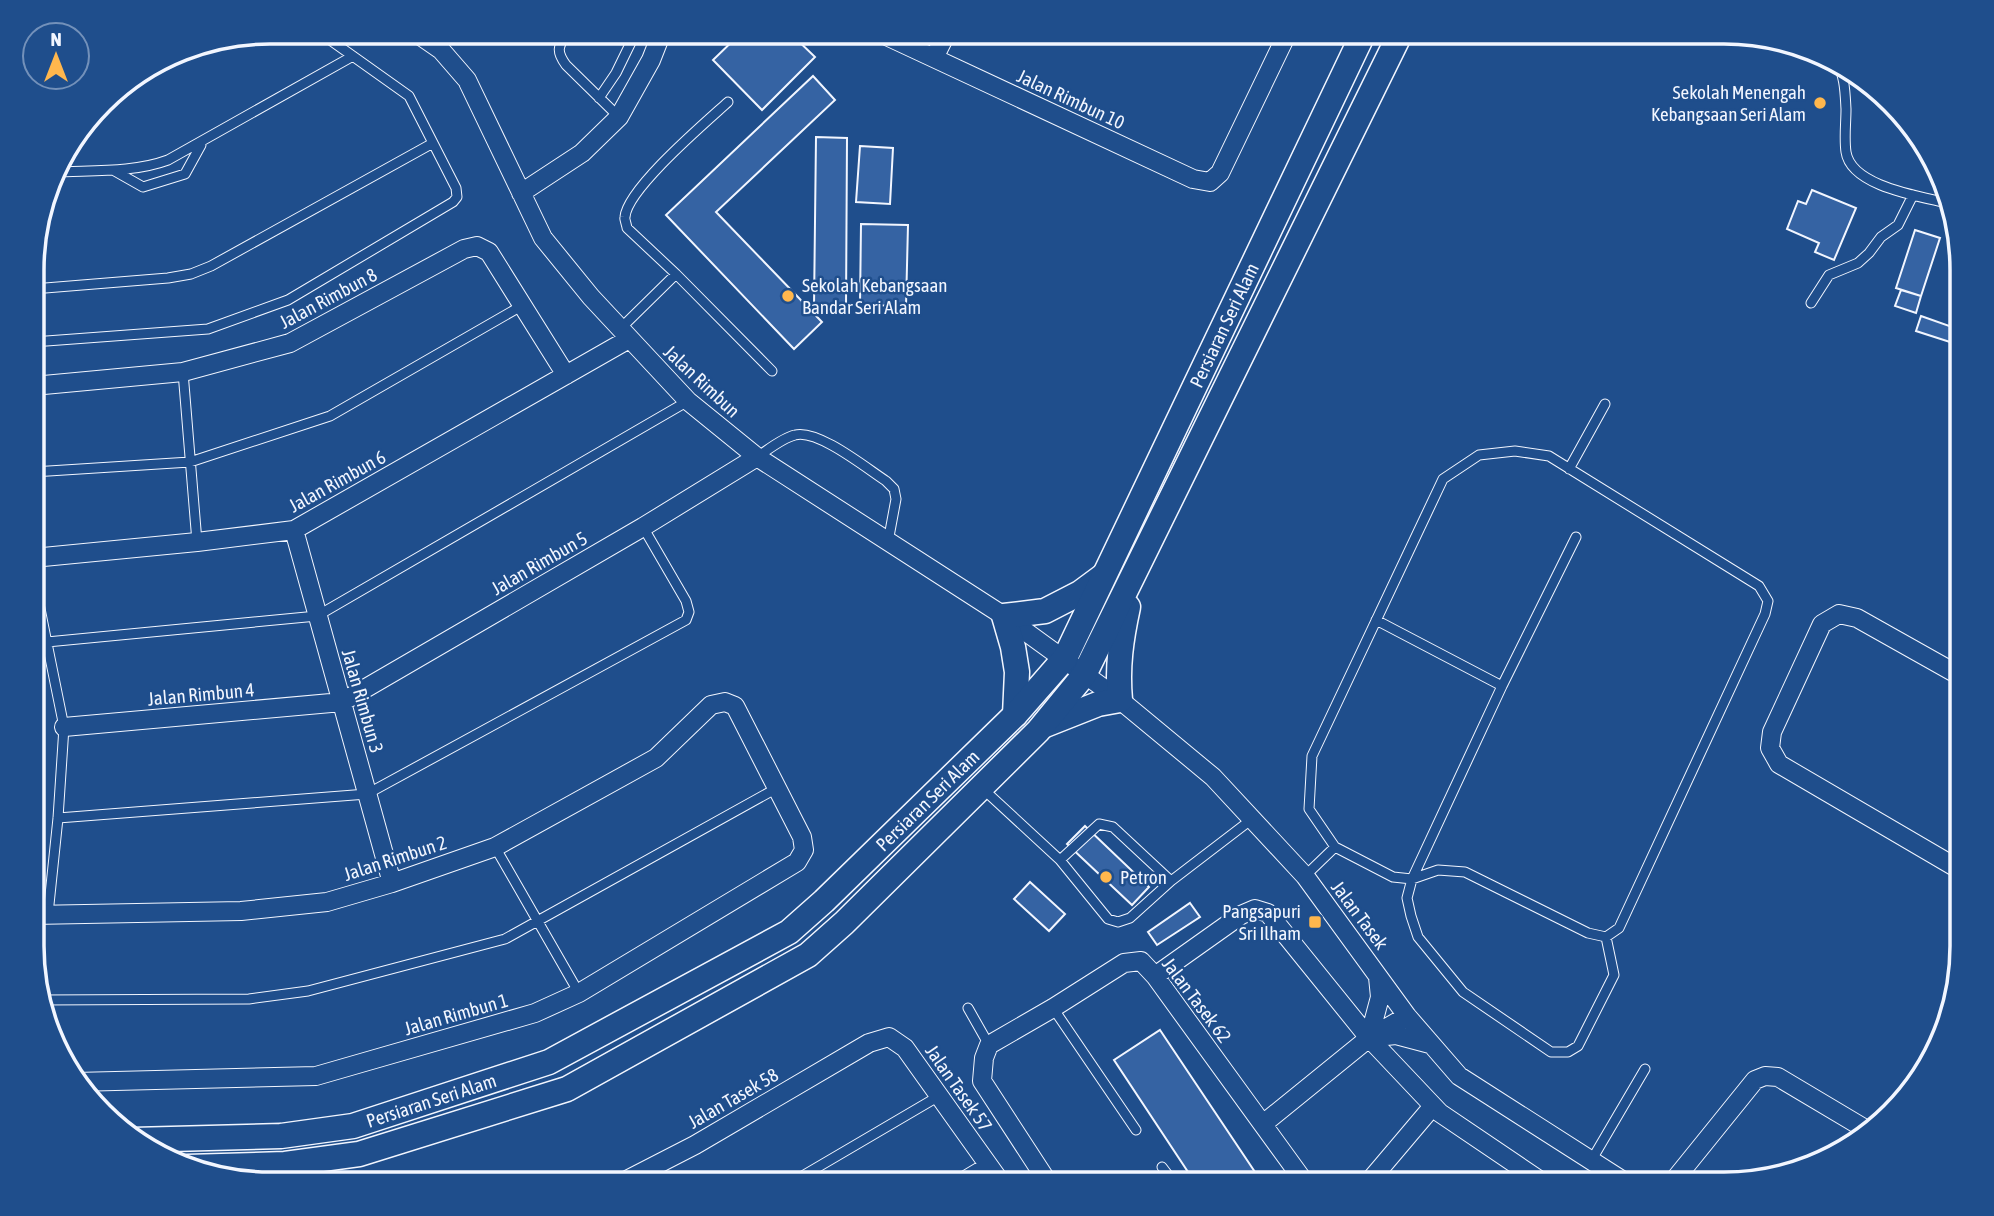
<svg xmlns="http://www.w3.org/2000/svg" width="1994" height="1216" viewBox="0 0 1994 1216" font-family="'Asap Condensed',sans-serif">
	<rect width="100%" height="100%" fill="#1f4e8c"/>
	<path fill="#3563a3" stroke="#f2f6ff" stroke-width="2" d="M742 32H789L815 57 762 110 713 60Z
		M813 76 835 100 716 212 822 322 794 349 666 215Z
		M816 137 847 138 846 308 814 307Z
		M860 146 893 148 890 204 856 202Z
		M1812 190 1856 208 1834 260 1815 252 1819 243 1787 229 1798 201 1806 204Z
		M861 224 908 225 906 306 860 305Z
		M1915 230 1940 238 1921 296 1896 288Z
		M1901 290 1921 296 1916 313 1895 306Z
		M1921 316 1958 329 1953 343 1916 331Z
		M1085 826 1149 887 1132 905 1067 844Z
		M1030 882 1065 914 1049 931 1014 899Z
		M1190 903 1200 917 1157 945 1148 932Z
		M1160 1030 1263 1184H1196L1114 1060Z"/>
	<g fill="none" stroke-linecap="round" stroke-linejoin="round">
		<defs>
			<path id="service" d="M567 32C559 46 555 50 566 65L619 117
				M1836 61C1845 76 1845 92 1846 109 1846 123 1844 138 1846 152 1851 186 1918 196 1947 203
				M599 98 616 73 636 32
				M113 170 143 187 185 174 201 145
				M54 172C92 170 133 173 168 160L353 56
				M676 274 627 228C627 226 624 218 625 217 627 189 706 122 728 102
				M33 289 168 278 191 274 211 266 433 143
				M1811 303 1829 275 1858 263 1869 253 1881 237 1898 225 1913 195
				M620 329 676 274 772 371
				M33 342 208 329 288 300 453 202 457 197 456 188 409 96 319 32
				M183 372 197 542
				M757 457C768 450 782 438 795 435 818 429 866 468 886 481L894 489 896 499 888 542
				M1569 469 1605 404
				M33 472 190 462 330 416 523 305
				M1576 537 1502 686 1412 879 1407 898 1411 916 1418 937 1463 992 1551 1052H1568L1578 1046 1614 975 1606 937
				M33 574 64 727 58 818 48 914
				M1376 620 1502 686
				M47 642 317 616 688 401
				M982 788 1060 860 1108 919 1118 922 1130 918 1171 881 1252 819
				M58 818 367 794 686 620 689 612 686 601 643 527
				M495 847 579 993
				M1060 860 1099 824 1113 827 1171 881
				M1305 876 1335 847 1393 877 1412 879 1438 870 1465 872 1588 933 1606 937 1619 928 1765 614 1768 601 1759 586 1549 456 1515 451 1479 455 1443 479 1312 756 1309 809 1335 847
				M42 1000 249 999 308 991 505 939 777 788
				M968 1008 989 1045
				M1053 1008 1136 1130
				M1591 1161 1645 1069
				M1162 1167 1175 1184
				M789 1184 939 1096"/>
			<path id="minor" d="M415 32 441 50 467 80 543 238 591 297 688 401 757 457 1004 616 1120 700 1213 777 1305 876 1407 1016 1459 1076 1628 1184
				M878 32 1193 179 1210 182 1220 173 1288 32
				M934 58 947 32
				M521 193 582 153 619 117 651 60 662 32
				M33 386 183 372 290 343 464 249 477 246 489 252 566 375
				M294 530 392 883
				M33 558 197 542 294 530 629 339
				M1962 677 1857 618 1839 614 1822 624 1772 732 1770 748 1779 764 1962 871
				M64 727 342 702 643 527 757 457
				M33 915 241 911 327 902 392 883 495 847 656 758 711 705 725 702 735 706 802 837 804 850 797 862 579 993 535 1013 316 1076 75 1082
				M1155 976 1241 915 1255 909 1268 913 1369 1038 1440 1113 1545 1184
				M1376 1037 1396 1035 1430 1044
				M1369 1038 1380 997 1378 977
				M1263 1124 1369 1038 1407 1016
				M615 1184 623 1182 695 1145 869 1043 889 1037 905 1048 1002 1184
				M959 1184 989 1166
				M1049 1184 982 1081 984 1058 989 1045 1053 1008 1124 963 1141 961 1155 976 1306 1184
				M1367 1184 1433 1106
				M1671 1184 1755 1080 1765 1076 1778 1077 1867 1130"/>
			<g id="secondary">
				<path d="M1015 715 1017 672 1013 647 1004 616 1045 611 1080 593 1103 576"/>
				<path d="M1045 725 1098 704 1120 700C1117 667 1121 639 1128 607"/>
				<path id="s1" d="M133 1140 281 1136 353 1126 549 1062 789 932 824 901 1015 715 1065 658 1364 32"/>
				<path d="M187 1167 285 1164 359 1154 567 1089 808 955 844 923 1038 731 1084 675 1401 32"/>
			</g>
		</defs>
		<use href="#service" stroke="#f2f6ff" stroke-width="11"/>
		<use href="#minor" stroke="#f2f6ff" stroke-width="20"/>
		<use href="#secondary" stroke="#f2f6ff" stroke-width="27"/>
		<use href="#service" stroke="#1f4e8c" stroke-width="9"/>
		<use href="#minor" stroke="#1f4e8c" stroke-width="18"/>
		<use href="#secondary" stroke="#1f4e8c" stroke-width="24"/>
	</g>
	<g fill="#ffb74d" stroke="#1f4e8c" stroke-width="2.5">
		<circle cx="1820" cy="103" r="7"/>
		<circle cx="788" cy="296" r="7"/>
		<circle cx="1106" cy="877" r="7"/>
		<rect x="1308" y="915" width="14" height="14" rx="3.5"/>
	</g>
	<g text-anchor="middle" stroke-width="5" stroke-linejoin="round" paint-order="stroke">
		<g font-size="19" fill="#f2f6ff" stroke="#1f4e8c" text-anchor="end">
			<text x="1806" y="99">Sekolah Menengah<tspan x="1806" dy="22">Kebangsaan Seri Alam</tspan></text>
			<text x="802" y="292" text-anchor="start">Sekolah Kebangsaan<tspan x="802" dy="22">Bandar Seri Alam</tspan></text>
			<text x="1120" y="884" text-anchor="start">Petron</text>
			<text x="1301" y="918">Pangsapuri<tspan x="1301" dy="22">Sri Ilham</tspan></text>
		</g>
		<g font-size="19" fill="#f2f6ff" stroke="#1f4e8c">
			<text transform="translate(1071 99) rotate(25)" y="7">Jalan Rimbun 10</text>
			<text transform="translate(328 298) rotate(-28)" y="7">Jalan Rimbun 8</text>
			<text dy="7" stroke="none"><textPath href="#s1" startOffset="1458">Persiaran Seri Alam</textPath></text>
			<text transform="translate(702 381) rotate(43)" y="7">Jalan Rimbun</text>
			<text transform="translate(337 481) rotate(-29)" y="7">Jalan Rimbun 6</text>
			<text transform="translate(539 563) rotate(-30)" y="7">Jalan Rimbun 5</text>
			<text transform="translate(201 694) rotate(-5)" y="7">Jalan Rimbun 4</text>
			<text transform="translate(363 701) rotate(74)" y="7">Jalan Rimbun 3</text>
			<text dy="7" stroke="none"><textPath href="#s1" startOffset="891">Persiaran Seri Alam</textPath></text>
			<text transform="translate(395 858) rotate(-18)" y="7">Jalan Rimbun 2</text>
			<text transform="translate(1360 915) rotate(53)" y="7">Jalan Tasek</text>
			<text transform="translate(1197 1000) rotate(53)" y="7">Jalan Tasek 62</text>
			<text transform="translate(456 1014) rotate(-16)" y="7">Jalan Rimbun 1</text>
			<text transform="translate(959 1088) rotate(55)" y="7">Jalan Tasek 57</text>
			<text transform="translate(733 1098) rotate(-30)" y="7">Jalan Tasek 58</text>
			<text dy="7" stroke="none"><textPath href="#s1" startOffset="303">Persiaran Seri Alam</textPath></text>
		</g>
	</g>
	<path d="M0 0H1994V1216H0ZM270 44H1724A226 226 0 0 1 1950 270V946A226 226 0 0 1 1724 1172H270A226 226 0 0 1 44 946V270A226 226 0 0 1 270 44Z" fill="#1f4e8c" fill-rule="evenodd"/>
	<path fill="none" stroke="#f2f6ff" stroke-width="3.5" d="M270 44H1724A226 226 0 0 1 1950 270V946A226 226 0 0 1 1724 1172H270A226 226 0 0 1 44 946V270A226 226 0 0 1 270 44Z"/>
	<g transform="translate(56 56)"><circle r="33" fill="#1f4e8c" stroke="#7391ba" stroke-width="2"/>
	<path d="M0-5L12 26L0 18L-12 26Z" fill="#ffb74d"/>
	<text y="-10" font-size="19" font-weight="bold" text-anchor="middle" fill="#f2f6ff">N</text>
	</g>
</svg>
